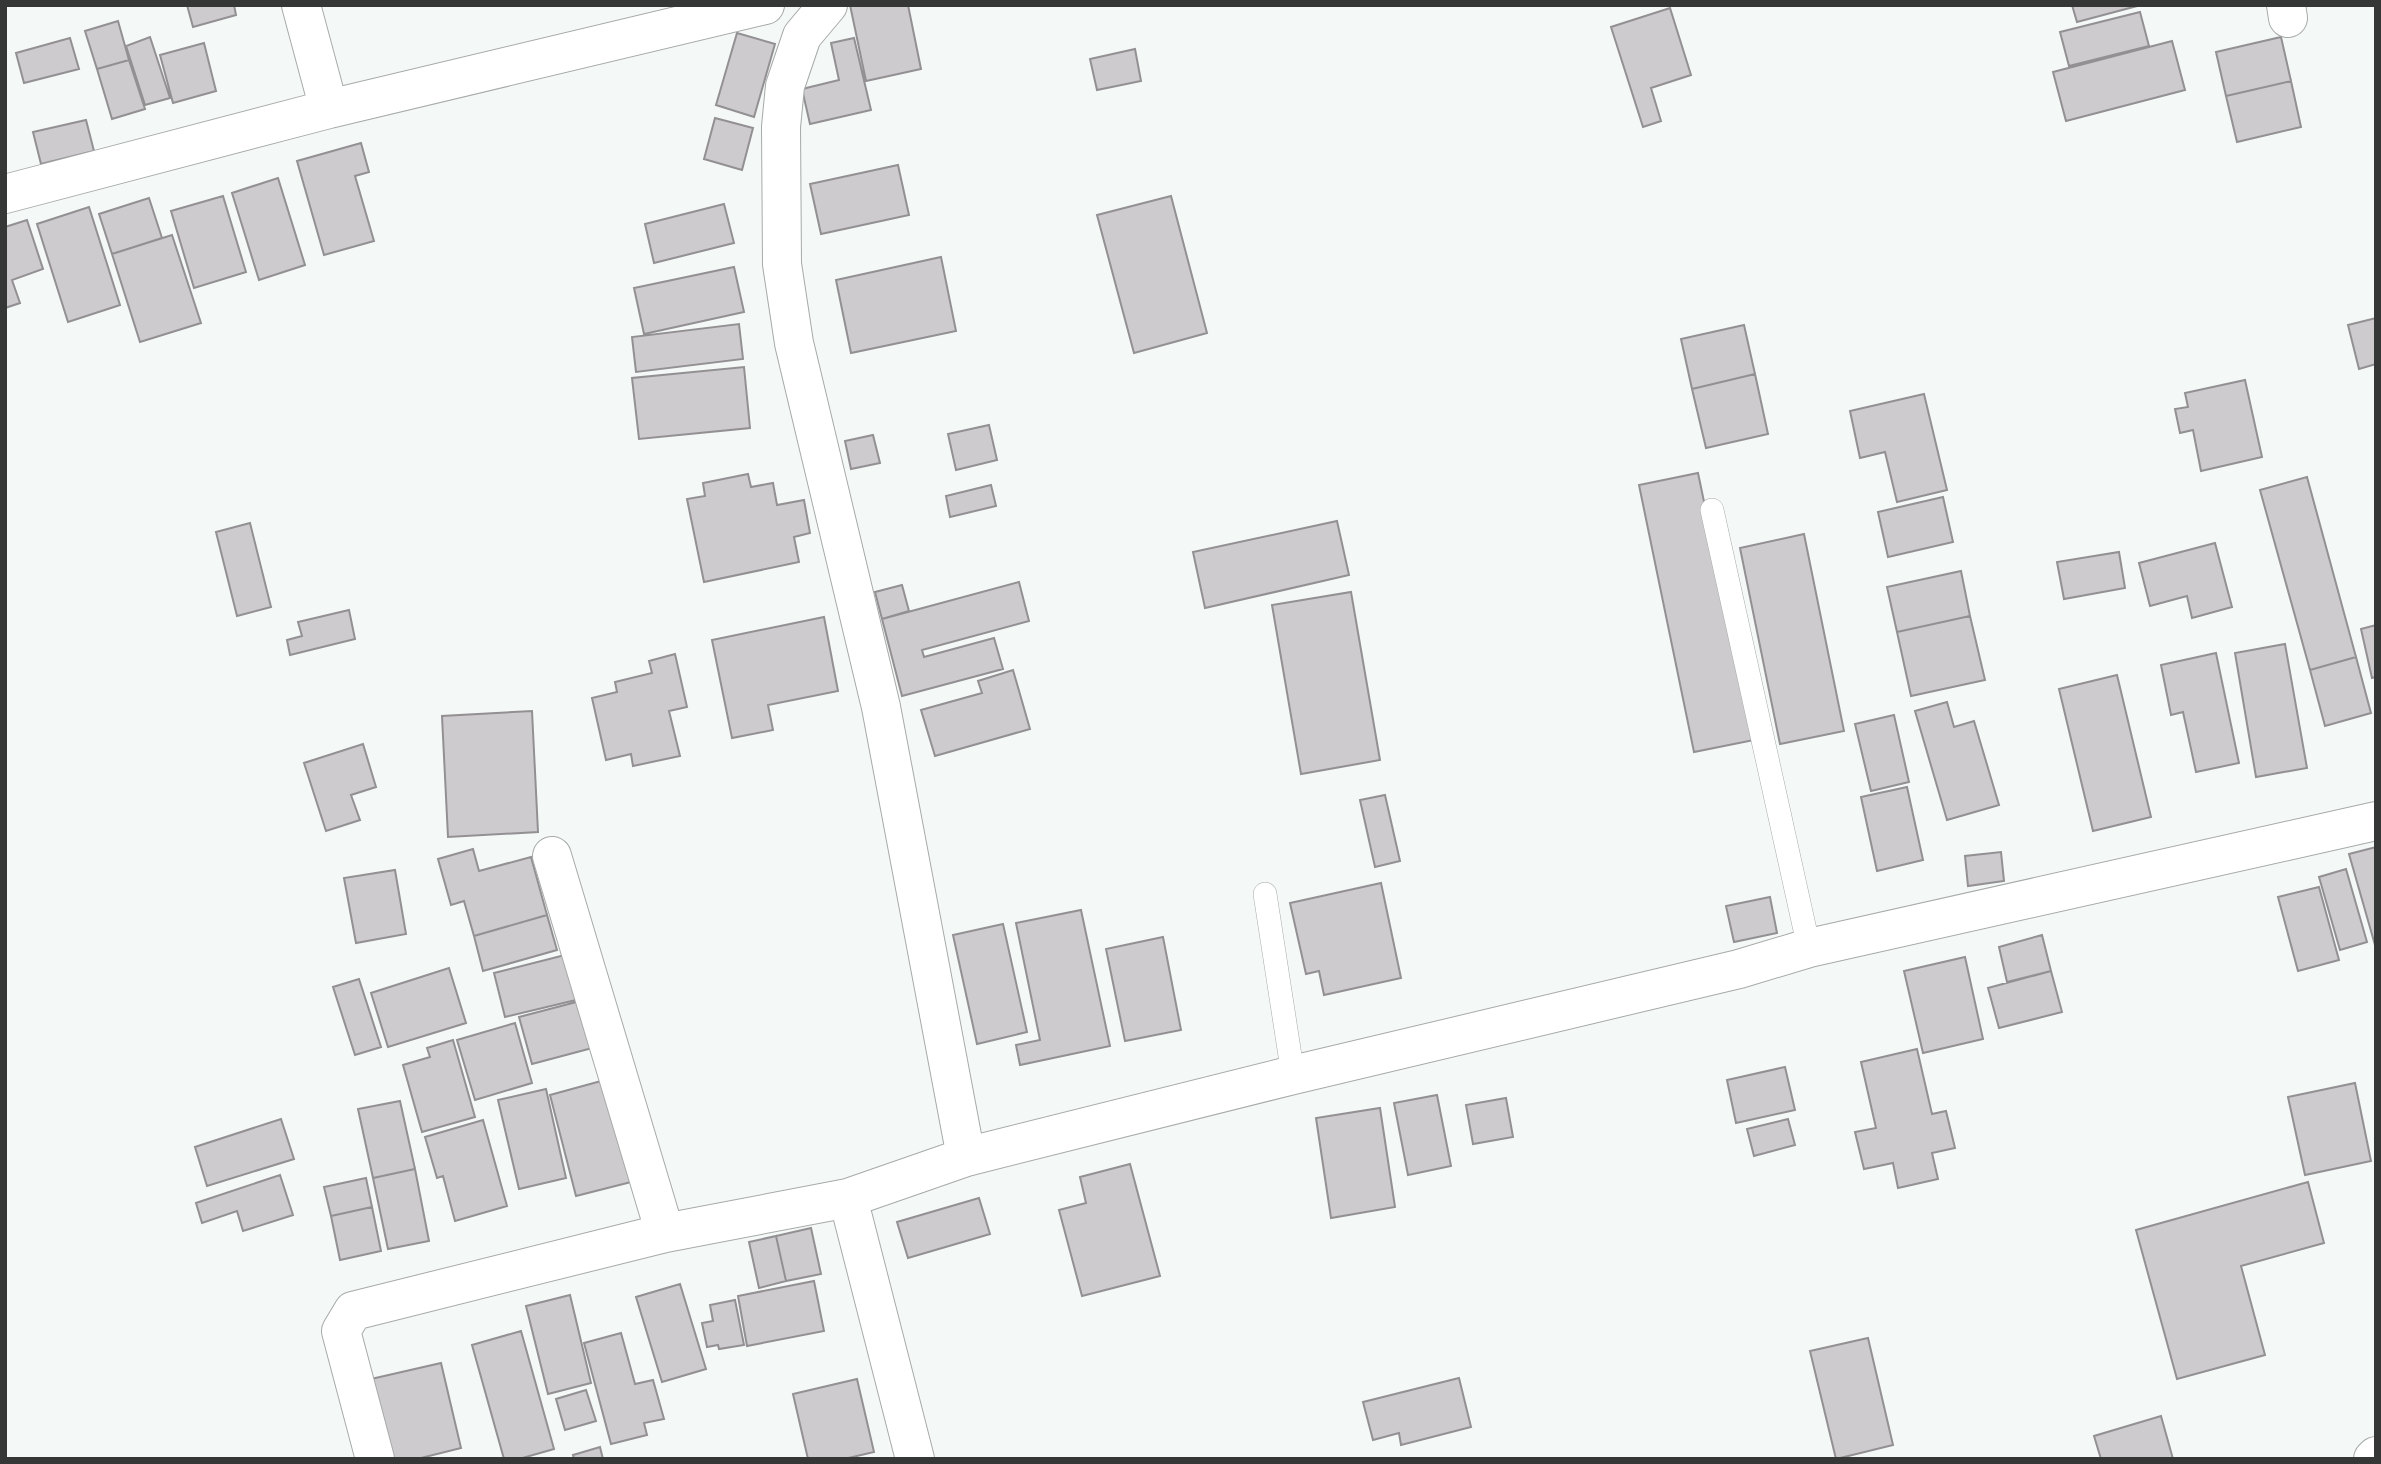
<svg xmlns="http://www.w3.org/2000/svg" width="2381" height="1464" viewBox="0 0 2381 1464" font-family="'DM Sans',sans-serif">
	<rect width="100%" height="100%" fill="#f4f8f6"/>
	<path fill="#cecbce" stroke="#939093" stroke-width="2" d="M187 5H234L236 15 193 27Z
		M850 5H908L921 69 866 81Z
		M2072 5H2141L2077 22Z
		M1670 8 1691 75 1651 88 1661 121 1643 127 1611 27Z
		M2140 12 2149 46 2069 66 2060 32Z
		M118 21 129 60 97 69 85 31Z
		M737 33 775 44 754 117 716 105Z
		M150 37 170 98 145 105 126 46Z
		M2281 37 2291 81 2226 96 2216 52Z
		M70 38 79 69 24 83 16 53Z
		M854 38 871 110 810 124 802 89 839 80 831 43Z
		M2172 41 2185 90 2066 121 2053 72Z
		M204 43 216 91 173 103 160 55Z
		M1135 49 1141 81 1097 90 1090 59Z
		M129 60 145 109 112 119 97 69Z
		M2291 81 2301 127 2237 142 2226 96Z
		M715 118 753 128 742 170 704 159Z
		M86 120 94 151 41 164 33 132Z
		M361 143 369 172 355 176 374 241 324 255 297 161Z
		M898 165 909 215 821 234 810 184Z
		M278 178 305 265 259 280 232 193Z
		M223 196 246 272 194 288 171 211Z
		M1171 196 1207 333 1134 353 1097 215Z
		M149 198 162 238 112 254 99 214Z
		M724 204 734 243 654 263 645 224Z
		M89 207 120 305 68 322 37 224Z
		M27 220 43 269 12 280 20 303 5 308V227Z
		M172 235 201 323 140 342 112 254Z
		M941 257 956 331 851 353 836 280Z
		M734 267 744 312 644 334 634 288Z
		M2376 318V364L2359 369 2348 325Z
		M739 324 743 359 636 372 632 337Z
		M1744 325 1755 374 1692 389 1681 339Z
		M744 367 750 428 639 439 632 378Z
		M1755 374 1768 434 1706 448 1692 389Z
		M2245 380 2262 457 2201 471 2193 430 2180 433 2175 409 2188 407 2185 393Z
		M1924 394 1947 490 1897 502 1885 452 1860 458 1850 411Z
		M989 425 997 460 956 470 948 434Z
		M873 435 880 463 851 469 845 441Z
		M1698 473 1754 740 1694 752 1639 485Z
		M748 474 751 487 773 483 777 505 804 500 810 533 794 537 799 562 704 582 687 499 705 496 703 483Z
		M2307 477 2356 657 2310 670 2260 490Z
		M991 485 996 506 950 517 946 496Z
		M1943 497 1953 542 1888 557 1878 512Z
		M1337 521 1349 575 1205 608 1193 552Z
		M250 523 271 607 237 616 216 532Z
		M1804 534 1844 731 1780 744 1740 548Z
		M2215 543 2232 607 2192 618 2187 596 2150 606 2139 563Z
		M2119 552 2125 588 2064 599 2057 562Z
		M1961 571 1970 616 1897 632 1887 587Z
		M1019 582 1029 621 922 650 924 657 994 638 1003 669 902 696 882 619Z
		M902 585 909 611 882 619 875 592Z
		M1351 592 1380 760 1301 774 1272 605Z
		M349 610 355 639 290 655 287 640 302 636 298 622Z
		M1970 616 1985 680 1911 696 1897 632Z
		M824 617 838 691 768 705 773 730 732 738 712 640Z
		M2376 625V677L2372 678 2361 629Z
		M2285 644 2307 768 2256 777 2235 653Z
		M2216 653 2239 763 2196 772 2183 712 2171 715 2161 665Z
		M675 654 687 707 669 711 680 756 633 766 631 754 606 760 592 698 617 692 615 682 652 673 649 661Z
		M2356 657 2371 713 2325 726 2310 670Z
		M1013 670 1030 729 935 756 921 710 982 693 978 681Z
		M2117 675 2151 817 2093 831 2059 689Z
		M1947 702 1954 727 1974 721 1999 805 1947 820 1915 711Z
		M532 711 538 832 448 837 442 716Z
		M1894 715 1909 782 1871 791 1855 724Z
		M363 744 376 787 351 795 360 820 326 831 304 763Z
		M1907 787 1923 860 1877 871 1861 797Z
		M1385 795 1400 861 1375 867 1360 800Z
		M2376 847V945H2375L2349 854Z
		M473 849 479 871 531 857 547 915 474 936 464 901 451 905 438 859Z
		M2001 852 2004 881 1968 886 1965 856Z
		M2346 869 2367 942 2340 950 2319 877Z
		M395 870 406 934 356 943 344 878Z
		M1381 883 1401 978 1324 995 1319 971 1306 974 1290 903Z
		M2319 887 2339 960 2298 971 2278 897Z
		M1770 897 1777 933 1734 942 1726 906Z
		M1081 910 1110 1046 1020 1065 1016 1045 1040 1040 1016 923Z
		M547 915 557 950 483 971 474 936Z
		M1003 924 1027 1032 977 1044 953 935Z
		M2042 935 2051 971 2007 982 1999 947Z
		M1163 937 1181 1030 1125 1041 1106 949Z
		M565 955 576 1000 505 1017 494 973Z
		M1965 957 1983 1039 1923 1053 1904 971Z
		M449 968 466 1023 388 1047 371 993Z
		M2051 971 2062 1012 1999 1028 1988 988Z
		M359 979 381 1047 355 1055 333 987Z
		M584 1000 596 1047 532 1064 519 1017Z
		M515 1023 532 1083 475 1100 457 1040Z
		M453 1040 475 1117 422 1132 403 1065 430 1057 427 1048Z
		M1917 1049 1932 1114 1946 1111 1955 1148 1932 1153 1938 1179 1898 1188 1893 1163 1864 1169 1855 1132 1876 1128 1861 1062Z
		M1785 1067 1795 1110 1736 1123 1727 1080Z
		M612 1078 639 1180 576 1196 550 1095Z
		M2355 1083 2371 1161 2305 1175 2288 1097Z
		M546 1089 566 1178 519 1189 498 1100Z
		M1437 1095 1451 1166 1408 1175 1394 1103Z
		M1506 1098 1513 1137 1473 1144 1466 1105Z
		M400 1101 415 1169 373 1178 358 1109Z
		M1380 1108 1395 1207 1331 1218 1316 1118Z
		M281 1119 294 1159 207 1186 195 1147Z
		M1788 1119 1795 1145 1754 1156 1747 1129Z
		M483 1120 507 1206 455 1221 443 1176 437 1178 425 1137Z
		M1130 1164 1160 1276 1082 1296 1059 1210 1086 1203 1080 1177Z
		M415 1169 429 1241 388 1249 373 1178Z
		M280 1175 293 1215 243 1231 237 1211 202 1223 196 1203Z
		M366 1178 372 1207 331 1216 324 1187Z
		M2308 1182 2324 1243 2241 1266 2265 1355 2177 1379 2136 1230Z
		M979 1198 990 1234 908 1258 897 1222Z
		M372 1207 381 1251 340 1260 331 1216Z
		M811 1228 821 1274 786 1281 776 1236Z
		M776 1236 786 1281 759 1288 749 1242Z
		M814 1281 824 1331 747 1346 738 1296Z
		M680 1284 706 1369 662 1382 636 1297Z
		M570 1295 591 1383 548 1394 526 1306Z
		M735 1300 744 1345 719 1349 718 1345 707 1347 702 1323 713 1321 710 1305Z
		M521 1331 554 1449 519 1459H504L472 1345Z
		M621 1333 635 1384 653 1380 664 1419 644 1423 647 1435 611 1444 584 1343Z
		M1868 1338 1893 1445 1836 1459 1810 1351Z
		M441 1363 461 1448 417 1459H389L371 1379Z
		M1459 1378 1471 1427 1401 1445 1399 1433 1373 1440 1363 1402Z
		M857 1379 874 1452 844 1459H808L793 1394Z
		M586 1390 596 1421 565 1430 556 1399Z
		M2161 1416 2173 1459H2101L2094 1436Z
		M600 1447 603 1459H574L573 1455Z"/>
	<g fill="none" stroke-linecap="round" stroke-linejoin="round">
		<defs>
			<path id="lane" d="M1712 510 1809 948
				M1265 894 1293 1075"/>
			<path id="street" d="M301 5 329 109
				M828 5 802 36 785 86 781 127 782 264 794 343 881 707 966 1157
				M2286 5 2288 18
				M5 194 329 109 765 5
				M552 856 665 1233
				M848 1198 915 1459
				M375 1459 341 1331 353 1311 665 1233 848 1198 966 1157 1293 1075 1739 969 1809 948 2376 821
				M2373 1459 2376 1456"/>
		</defs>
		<use href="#lane" stroke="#a6aaa8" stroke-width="24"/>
		<use href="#street" stroke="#a6aaa8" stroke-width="40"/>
		<use href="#lane" stroke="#fff" stroke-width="23"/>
		<use href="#street" stroke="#fff" stroke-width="38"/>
	</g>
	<rect width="2381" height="1464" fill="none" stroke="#353736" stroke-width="14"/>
</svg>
